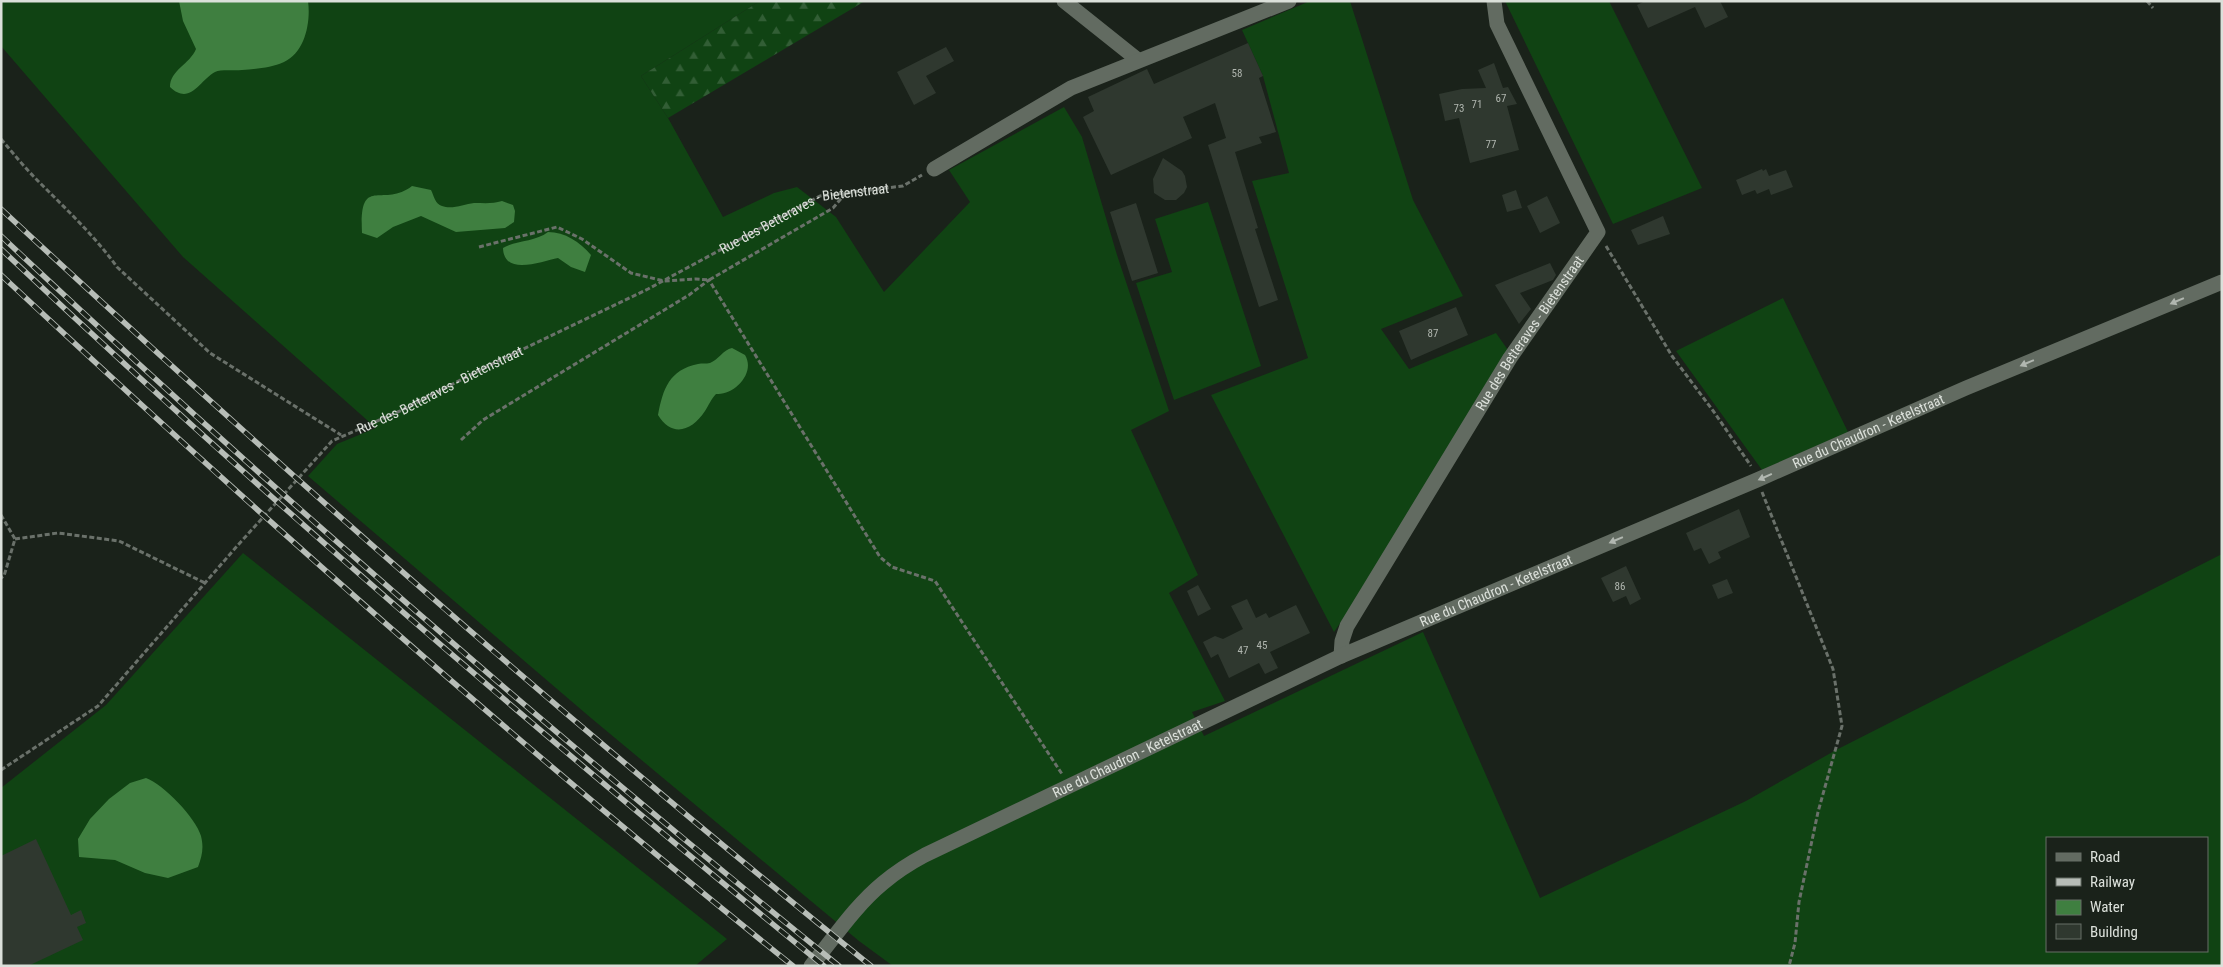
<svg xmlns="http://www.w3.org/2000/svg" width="2223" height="967" viewBox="0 0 2223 967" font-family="'Roboto Condensed',sans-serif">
	<defs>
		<pattern id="forest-firs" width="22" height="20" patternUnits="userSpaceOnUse" patternTransform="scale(1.25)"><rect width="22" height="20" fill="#104313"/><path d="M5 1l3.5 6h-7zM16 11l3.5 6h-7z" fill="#325e35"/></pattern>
	</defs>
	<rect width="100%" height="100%" fill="#1a221a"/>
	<path fill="#104313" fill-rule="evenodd" d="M1 1H760L641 76 668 118 723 217 774 193 797 187 836 217 884 292 970 202 949 170 1064 107 1082 137 1117 255 1169 411 1131 430 1198 575 1169 593 1225 701 1192 712 1204 736 1423 632 1540 898 1746 801 1836 750 2222 554V966H893L859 941 591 718 308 476 337 444 376 428 183 257 1 46ZM2047 838H2207V951H2047Z
		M1310 1H1350L1413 200 1463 296 1381 329 1409 369 1496 333 1508 350 1376 571 1334 632 1211 395 1308 358 1252 181 1289 173 1263 76 1242 30Z
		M1505 1H1609L1702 188 1613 224Z
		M1208 202 1261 366 1174 400 1136 283 1172 272 1155 219Z
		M1783 298 1848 432 1762 470 1676 351Z
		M243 553 727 939 695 966H1V788L106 705Z"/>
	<path fill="url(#forest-firs)" d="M760 1H865L668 118 641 76Z"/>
	<path fill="#3f7f40" d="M179 1H308C311 22 305 53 284 62 271 68 255 69 242 70 234 71 221 69 215 72 199 81 190 106 170 87 170 70 190 64 196 49L183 21Z
		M412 186 431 190C434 196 435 204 442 206 452 210 464 204 474 203 484 203 493 204 502 201L513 205 515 211 514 222 505 228 456 232 421 216 393 227 377 238 362 233C359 173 382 209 412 186Z
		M548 232C565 232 580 242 591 255L585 272 571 267 558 258C542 261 504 277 503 248 517 240 535 242 548 232Z
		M732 348 745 355C756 373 734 396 716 394 711 399 709 405 705 411 692 431 672 438 658 415 663 389 669 370 698 364 702 363 706 364 710 363 718 360 723 350 732 348Z
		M146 778C163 784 196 818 201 836 204 848 202 856 198 867L168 878 145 873 115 860 79 857 78 839 90 819 109 799 130 783Z"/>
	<path fill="#2f382f" d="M1645 1H1720L1728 17 1705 28 1695 7 1648 28 1637 5Z
		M1248 43 1263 76 1259 78 1276 132 1259 137 1262 143 1235 152 1258 228 1255 229 1278 300 1259 307 1208 145 1226 138 1215 103 1183 117 1192 138 1111 175 1083 117 1094 111 1088 97 1147 69 1154 84Z
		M946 47 954 61 926 76 936 93 914 105 897 72Z
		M1494 63 1503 88 1508 87 1517 104 1507 106 1519 150 1470 163 1459 118 1445 121 1439 94 1462 89 1486 88 1478 70Z
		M1163 158 1182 171 1185 176 1187 187 1184 193 1176 200H1165L1154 193 1153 179Z
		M1762 169 1763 171 1766 169 1769 176 1786 170 1793 187 1771 195 1769 189 1757 194 1755 190 1742 195 1736 180Z
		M1516 190 1522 208 1507 212 1502 195Z
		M1547 196 1560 223 1540 233 1527 206Z
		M1136 203 1158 273 1132 281 1110 212Z
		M1663 216 1670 234 1638 245 1631 230Z
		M1550 263 1556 275 1553 280 1520 293 1531 309 1519 324 1495 285Z
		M1456 307 1468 335 1411 360 1399 331Z
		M1739 509 1750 537 1718 552 1721 558 1709 564 1701 548 1694 551 1686 533Z
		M1626 566 1641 599 1630 605 1626 596 1613 602 1601 578Z
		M1727 579 1733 593 1718 599 1712 585Z
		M1198 585 1211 609 1198 616 1187 591Z
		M1247 599 1256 618 1266 613 1269 618 1296 605 1310 633 1270 652 1278 668 1265 674 1259 663 1229 678 1218 654 1211 658 1203 642 1215 636 1223 639 1243 629 1231 606Z
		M36 839 71 915 81 910 86 923 77 927 83 940 28 966H1V856Z"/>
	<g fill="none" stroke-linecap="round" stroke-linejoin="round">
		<g stroke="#6a716a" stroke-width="3" stroke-dasharray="5 2.5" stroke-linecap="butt">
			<path d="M2147 1 2153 8"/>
			<path d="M1 139C13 153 25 168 38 181 65 208 94 235 117 267L210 353 341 435"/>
			<path d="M1606 246 1672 356 1714 412 1751 466"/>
			<path d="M479 247 557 227 582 239 631 273 664 281 696 279 709 280 833 208 845 194"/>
			<path d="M461 440 483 420 689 295 709 280 880 557 892 567 935 581 1062 774"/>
			<path d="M1762 492 1833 669 1842 726 1818 812 1799 902 1795 943 1789 966"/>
			<path d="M1 515 15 539 4 576 1 578"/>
			<path d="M15 539 58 533 119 541 205 583"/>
			<path id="s1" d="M1 770 98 706 238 545 332 441 402 410 488 366 648 289 820 196 903 186 922 175"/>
		</g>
		<g stroke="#626b61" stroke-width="15">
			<path d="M1064 1 1138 60"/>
			<path d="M934 169 1071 88 1289 1"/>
			<path id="s2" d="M1341 656 1342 641 1347 626 1510 358 1598 232 1497 24 1494 1"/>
			<path id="s3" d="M811 966C834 938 855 906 883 883 896 872 910 863 925 855L1341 656 1757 480 1966 388 2222 282"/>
		</g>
		<defs>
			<path id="rail" d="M1 209C283 471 571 725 871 966
				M1 236C271 490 551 733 839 966
				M1 249C266 499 542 736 824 966
				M1 275C257 514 520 747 793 966"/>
		</defs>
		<use href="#rail" stroke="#b7bdb7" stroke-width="5.5"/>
		<use href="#rail" stroke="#1a221a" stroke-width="4" stroke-dasharray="11" stroke-linecap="butt"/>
	</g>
	<defs><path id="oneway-solid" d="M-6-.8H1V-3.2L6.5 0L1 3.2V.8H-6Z" transform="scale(1.25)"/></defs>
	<g fill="#b1b7b0">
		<use href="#oneway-solid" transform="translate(2177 301) rotate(157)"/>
		<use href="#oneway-solid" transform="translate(2027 363) rotate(157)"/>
		<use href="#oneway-solid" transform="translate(1765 477) rotate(156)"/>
		<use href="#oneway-solid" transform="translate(1616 540) rotate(157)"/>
	</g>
	<g text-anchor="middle" stroke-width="4" stroke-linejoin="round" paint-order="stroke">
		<g font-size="11" fill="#b0b6af">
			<text x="1237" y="77">58</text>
			<text x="1501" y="102">67</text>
			<text x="1477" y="108">71</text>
			<text x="1459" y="112">73</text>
			<text x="1491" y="148">77</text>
			<text x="1433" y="337">87</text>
			<text x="1620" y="590">86</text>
			<text x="1262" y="649">45</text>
			<text x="1243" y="654">47</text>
		</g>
		<g font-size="14" fill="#dbe0da" stroke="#1a221a">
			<text dy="5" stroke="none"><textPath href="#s1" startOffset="994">Rue des Betteraves - Bietenstraat</textPath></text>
			<text dy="5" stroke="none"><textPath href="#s2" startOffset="376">Rue des Betteraves - Bietenstraat</textPath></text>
			<text dy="5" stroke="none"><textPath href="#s1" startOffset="589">Rue des Betteraves - Bietenstraat</textPath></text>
			<text dy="5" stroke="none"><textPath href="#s3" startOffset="1195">Rue du Chaudron - Ketelstraat</textPath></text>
			<text dy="5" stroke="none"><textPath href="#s3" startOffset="790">Rue du Chaudron - Ketelstraat</textPath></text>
			<text dy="5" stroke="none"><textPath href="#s3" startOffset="385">Rue du Chaudron - Ketelstraat</textPath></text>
		</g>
	</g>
	<rect width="2223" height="967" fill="none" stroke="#dbe0da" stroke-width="5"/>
	<rect x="2046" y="837" width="162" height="115" fill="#1a221a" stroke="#676e67"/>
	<rect x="2056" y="853" width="25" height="8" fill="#626b61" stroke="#676e67"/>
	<text x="2090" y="862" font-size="15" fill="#dbe0da">Road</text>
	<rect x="2056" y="878" width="25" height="8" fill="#b7bdb7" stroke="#676e67"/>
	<text x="2090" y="887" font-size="15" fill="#dbe0da">Railway</text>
	<rect x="2056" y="900" width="25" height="15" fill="#3f7f40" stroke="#676e67"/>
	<text x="2090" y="912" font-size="15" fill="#dbe0da">Water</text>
	<rect x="2056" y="924" width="25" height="15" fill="#2f382f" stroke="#676e67"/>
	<text x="2090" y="937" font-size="15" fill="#dbe0da">Building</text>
</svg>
